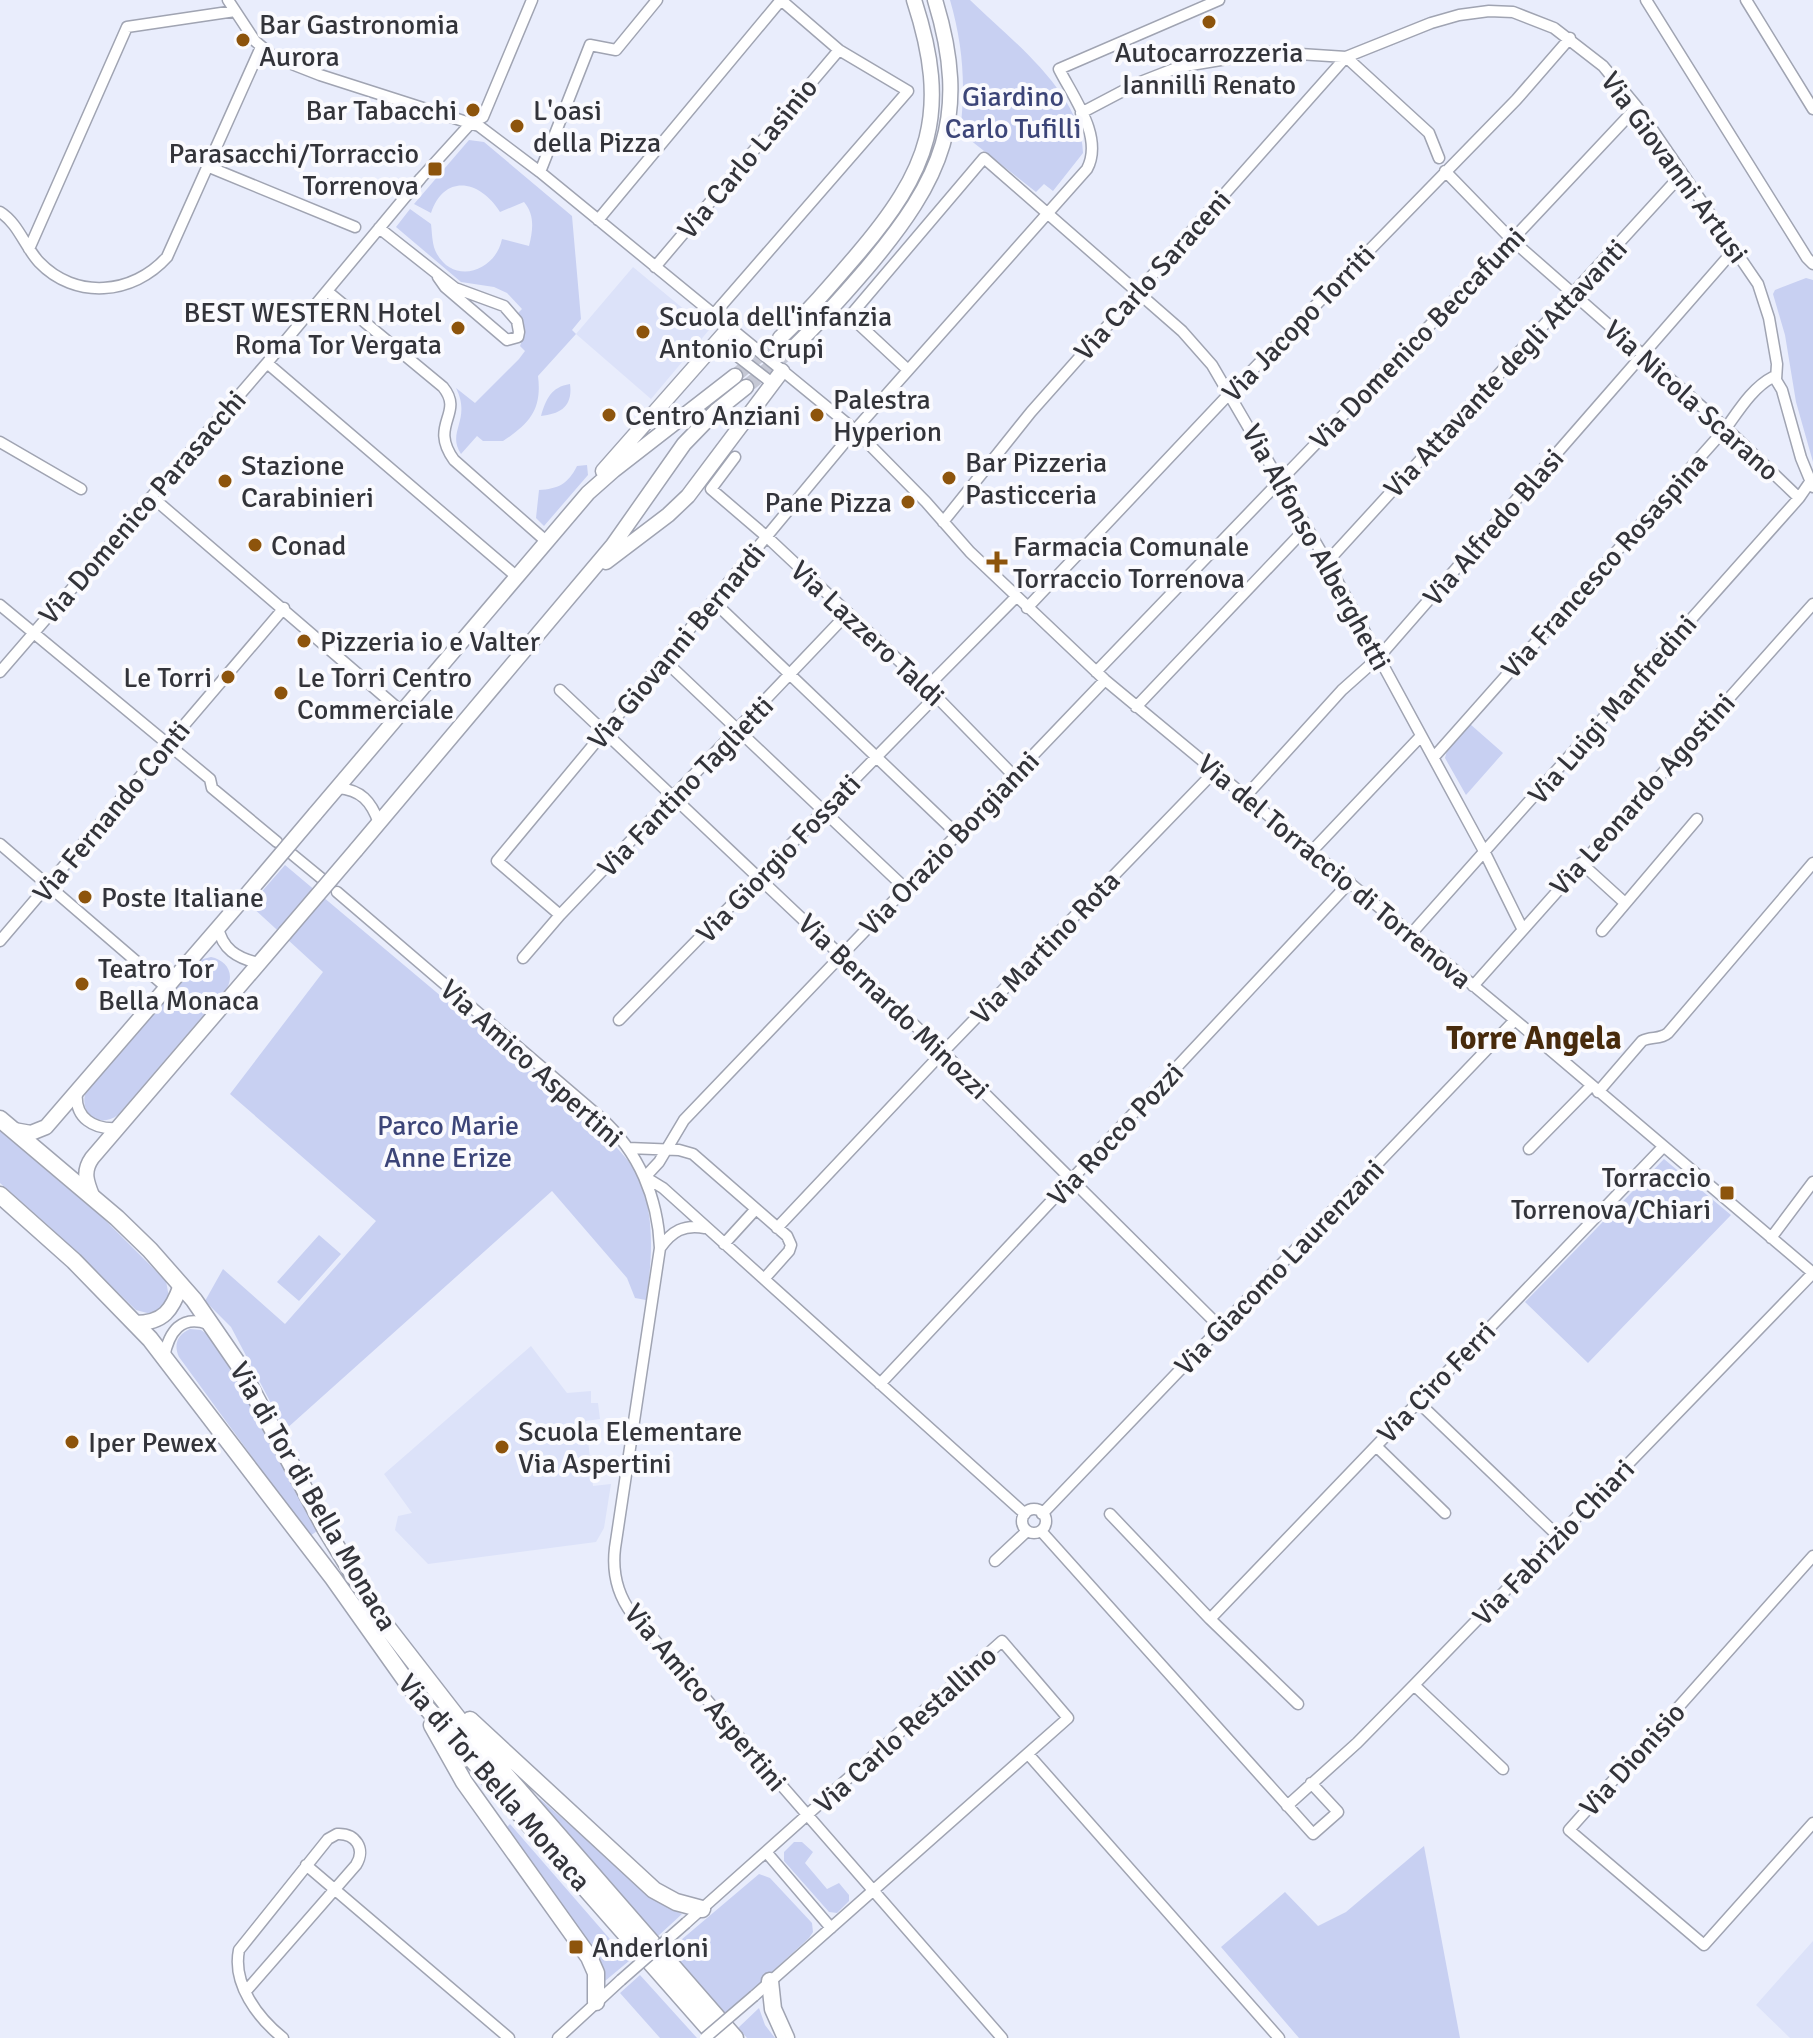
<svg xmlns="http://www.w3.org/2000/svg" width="1813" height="2038" viewBox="0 0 1813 2038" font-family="Signika,sans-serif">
	<rect width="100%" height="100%" fill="#e9edfc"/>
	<path fill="#dce2f9" d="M633 267 709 330 651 399 576 334Z
		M531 1346 567 1393 591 1391V1403H598L600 1419 586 1421 593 1486 611 1484 604 1528 596 1542 428 1564 395 1530 398 1516 412 1513 384 1474Z
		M1813 1941V2038H1790L1756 2005Z"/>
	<path fill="#c8d0f2" d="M950 0H970C1010 39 1082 93 1083 153L1053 191 1044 184 1036 192 960 132C966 86 963 45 950 0Z
		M469 140 484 142 572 216 581 319 572 330 576 334 538 376C542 408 531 423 503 441H483L477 436 461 454C446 432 472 420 456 388L475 403 519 359 525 351 520 346 524 335 517 314 522 309 507 293 494 287 461 282 396 227 410 209 431 224C432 232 432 242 435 250 451 286 495 273 502 239L529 246C533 230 535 215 524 202L500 212C481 181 445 172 431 213L414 204Z
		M1806 278 1813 280V462L1796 402 1785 335 1773 294 1775 290Z
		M570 384C573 406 561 414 541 416 546 399 551 387 570 384Z
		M587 465 588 475 544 526 536 518 539 490C558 489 568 484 577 466Z
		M1470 724 1503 753 1466 795 1445 758 1447 750Z
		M285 865 599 1129C613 1144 634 1163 641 1183 655 1220 652 1262 646 1300L635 1298 627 1278 552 1191 285 1430 231 1327 205 1301 223 1269 285 1324 376 1221 230 1094 323 972 250 905Z
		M211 957C226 960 235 973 227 988L118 1115C99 1129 78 1114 86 1091L199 960Z
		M0 1131 103 1218 166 1281 169 1297 165 1307 151 1314 136 1310 51 1228 0 1183Z
		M1664 1159 1731 1215 1588 1363 1525 1302Z
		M319 1235 341 1254 299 1301 277 1282Z
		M190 1329 201 1330 210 1336 263 1423 317 1531 310 1536 179 1357C173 1344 178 1334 190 1329Z
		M540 1799 660 1903 682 1914 657 1937 537 1800Z
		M510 1824 629 1961 605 1981 600 1961 509 1831 507 1827Z
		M794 1842H802L813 1852 805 1863 827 1889 839 1883 849 1895V1901L837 1913 829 1912 784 1861V1852Z
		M1424 1846 1460 2038H1299L1221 1947 1285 1892 1318 1926 1346 1912Z
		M759 1874 770 1878 812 1923 813 1932 809 1938 726 2014 668 1951Z
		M640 1975 697 2038H660L620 1993Z
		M759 2008 765 2025 775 2038H747L738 2028Z"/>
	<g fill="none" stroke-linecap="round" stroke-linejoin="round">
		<path stroke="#c5c8d5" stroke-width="14" stroke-dasharray="14 7" stroke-linecap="butt" d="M735 376 780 338
			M746 387 792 349"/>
		<defs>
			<path id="minor" d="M228 0 255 41 274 57 320 75 479 126 540 172 855 430 926 502 970 552 1105 680 1515 1020 1813 1273
				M1646 0 1807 258 1813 264
				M1746 0 1813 109
				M1346 57 1429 133 1439 158
				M1081 113 1138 83 1179 67 1268 52 1346 57 1431 23 1459 15 1489 11 1513 12 1554 28 1603 66 1637 107 1758 284 1769 318 1777 364 1776 380 1782 390 1801 458 1813 487
				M209 167 355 227
				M1445 171 1512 240 1726 428 1799 498
				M540 172 590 45 616 50 657 0
				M0 212C18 223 25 247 39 262 75 300 133 295 167 257L261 47
				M598 220 781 0
				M379 228 455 288 504 306 517 321 519 332 518 337 507 340 445 287 438 277
				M29 249 127 27 235 11
				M655 267 839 50
				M327 291 443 387C465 414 428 424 454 460L546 541
				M714 314 908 91 839 50 781 0
				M718 341 772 383
				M267 363 516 576
				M908 370 850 316 984 158 1182 331 1212 365 1327 562 1485 853 1522 928
				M0 442 81 489
				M735 457 711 489 767 537 927 687 1014 776
				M152 497 401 711
				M943 522 1031 412 1346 57
				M1327 562 1682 174
				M713 601 957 834
				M0 605 210 779 212 788 277 842
				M1027 608 1230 393 1516 100 1570 38
				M664 660 905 888
				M0 672 267 363 421 178 471 123 483 117 532 0
				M1096 672 1512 240 1637 107
				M927 687 1016 597
				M560 690 943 1052 1221 1328
				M1136 707 1307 527
				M1434 757 1726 428C1739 410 1753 387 1773 377L1776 380
				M338 788C361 790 371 801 379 823
				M1245 797 1342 690 1379 657 1734 250
				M0 844 166 987
				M1312 851 1421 736
				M293 855 321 878
				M1581 863 1625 903
				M337 892 601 1118C639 1152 658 1198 660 1248L615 1548C612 1573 617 1594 632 1614L1002 2038
				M560 915 497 861 855 430 1087 169C1104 137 1073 97 1059 69L1219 0
				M218 927C222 949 237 958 258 963
				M1602 931 1697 819
				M1411 934 1799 498 1810 482
				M0 941 284 608
				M523 958 560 915 847 614
				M1473 986 1813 604
				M619 1020 936 696
				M77 1092C74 1118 94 1130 118 1128
				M1598 1092 1642 1041C1651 1036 1660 1040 1668 1033L1813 863
				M628 1148 679 1150 693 1154 787 1236 791 1245 789 1251 764 1279
				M1529 1149 1591 1086
				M777 1228 943 1052 1214 772
				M1771 1238 1813 1182
				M724 1244 755 1210
				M660 1248C672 1231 684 1224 705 1228
				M164 1357C169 1332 181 1314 208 1324
				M880 1384 1350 882
				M1418 1402 1558 1536
				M1376 1446 1445 1513
				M1022 1521a12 12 0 1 1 24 0a12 12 0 1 1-24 0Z
				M1025 1514 663 1188 645 1177 659 1162 684 1120 1105 680
				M1042 1514 1515 1020
				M1110 1514 1210 1619 1298 1704
				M1041 1531 1313 1834 1338 1812 1311 1783
				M1813 1556 1569 1830 1704 1945 1813 1823
				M995 1561 1027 1531
				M1210 1619 1663 1147
				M1414 1685 1503 1769
				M1028 1754 1279 2038
				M1287 1806 1357 1743 1414 1685 1813 1273
				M767 1853 831 1928
				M306 1865 509 2038
				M686 1923 1002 1641 1068 1718 754 1996
				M246 1991 356 1865C366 1849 356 1833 337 1834L328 1839 239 1950C232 1984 258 2018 283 2038
				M558 2038 621 1980"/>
			<path id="secondary" d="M780 338C807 313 831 285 855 257 930 170 951 113 914 0
				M792 349C819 323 843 296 867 268 942 179 971 117 935 0
				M603 471 730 327
				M606 562 668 515 688 496 782 371
				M315 814 588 493 614 470 735 376
				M356 850 613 545 684 444 716 411 746 387
				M14 1130 31 1133 46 1127 243 899
				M93 1198C87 1183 82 1172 92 1158L285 933
				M135 1323C164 1323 172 1310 181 1285"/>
			<path id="primary" d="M0 1119 117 1218 150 1250 194 1300 238 1364 325 1528 380 1618 470 1734 735 2038
				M0 1195 74 1261 150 1339 333 1578 418 1698 717 2038
				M470 1720 654 1890 676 1902 702 1909
				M432 1725 464 1782 589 1957 596 1973V2002
				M770 1981 773 2009 786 2038"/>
		</defs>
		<use href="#minor" stroke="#a0a4b2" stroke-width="13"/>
		<use href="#secondary" stroke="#a0a4b2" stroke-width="17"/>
		<use href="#primary" stroke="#a0a4b2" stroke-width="19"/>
		<use href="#minor" stroke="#fff" stroke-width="10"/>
		<use href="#secondary" stroke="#fff" stroke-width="14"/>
		<use href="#primary" stroke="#fff" stroke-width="16"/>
		<defs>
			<path id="minor-bridge" d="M621 1980 686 1923
				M705 2038 754 1996"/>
			<path id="secondary-bridge" d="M243 899 315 814
				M285 933 356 850"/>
		</defs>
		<use href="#minor-bridge" stroke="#a0a4b2" stroke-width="13" stroke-linecap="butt"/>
		<use href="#secondary-bridge" stroke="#a0a4b2" stroke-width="17" stroke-linecap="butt"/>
		<use href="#minor-bridge" stroke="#fff" stroke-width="10"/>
		<use href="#secondary-bridge" stroke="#fff" stroke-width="14"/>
	</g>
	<g fill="#8d540c" stroke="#fafafe" stroke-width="3">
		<circle cx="1209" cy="22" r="8"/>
		<circle cx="243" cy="40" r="8"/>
		<circle cx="473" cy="110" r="8"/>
		<circle cx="517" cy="126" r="8"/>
		<rect x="427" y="161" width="16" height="16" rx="4"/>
		<circle cx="458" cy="328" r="8"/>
		<circle cx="643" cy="332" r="8"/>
		<circle cx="609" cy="415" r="8"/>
		<circle cx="817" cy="415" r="8"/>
		<circle cx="949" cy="478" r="8"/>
		<circle cx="225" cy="481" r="8"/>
		<circle cx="908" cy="502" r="8"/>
		<circle cx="255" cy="545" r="8"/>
		<path d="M993 550h8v8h8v8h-8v8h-8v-8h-8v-8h8z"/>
		<circle cx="304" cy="641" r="8"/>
		<circle cx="228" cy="677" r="8"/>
		<circle cx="281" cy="693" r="8"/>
		<circle cx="85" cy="897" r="8"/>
		<circle cx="82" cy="984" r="8"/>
		<rect x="1719" y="1185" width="16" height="16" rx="4"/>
		<circle cx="72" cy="1442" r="8"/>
		<circle cx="502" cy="1447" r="8"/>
		<rect x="568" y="1939" width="16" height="16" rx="4"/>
	</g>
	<g text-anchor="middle" stroke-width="8" stroke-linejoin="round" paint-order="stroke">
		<g font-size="28" fill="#33343a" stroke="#fafafe" text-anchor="start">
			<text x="259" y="34">Bar Gastronomia<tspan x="259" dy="32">Aurora</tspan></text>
			<text x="1209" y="62" text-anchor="middle">Autocarrozzeria<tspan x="1209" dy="32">Iannilli Renato</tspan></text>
			<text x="457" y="120" text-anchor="end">Bar Tabacchi</text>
			<text x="533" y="120">L'oasi<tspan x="533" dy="32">della Pizza</tspan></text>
			<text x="419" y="163" text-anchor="end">Parasacchi/Torraccio<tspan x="419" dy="32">Torrenova</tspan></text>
			<text x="442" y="322" text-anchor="end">BEST WESTERN Hotel<tspan x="442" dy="32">Roma Tor Vergata</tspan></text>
			<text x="659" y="326">Scuola dell'infanzia<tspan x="659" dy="32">Antonio Crupi</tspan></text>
			<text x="833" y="409">Palestra<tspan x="833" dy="32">Hyperion</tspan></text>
			<text x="625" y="425">Centro Anziani</text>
			<text x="965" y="472">Bar Pizzeria<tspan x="965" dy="32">Pasticceria</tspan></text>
			<text x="241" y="475">Stazione<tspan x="241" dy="32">Carabinieri</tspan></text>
			<text x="892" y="512" text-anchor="end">Pane Pizza</text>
			<text x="271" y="555">Conad</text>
			<text x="1013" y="556">Farmacia Comunale<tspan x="1013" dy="32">Torraccio Torrenova</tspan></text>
			<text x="320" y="651">Pizzeria io e Valter</text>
			<text x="212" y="687" text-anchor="end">Le Torri</text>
			<text x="297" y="687">Le Torri Centro<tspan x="297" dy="32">Commerciale</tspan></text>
			<text x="101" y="907">Poste Italiane</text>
			<text x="98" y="978">Teatro Tor<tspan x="98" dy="32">Bella Monaca</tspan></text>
			<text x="1711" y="1187" text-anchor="end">Torraccio<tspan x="1711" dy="32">Torrenova/Chiari</tspan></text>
			<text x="518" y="1441">Scuola Elementare<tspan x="518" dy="32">Via Aspertini</tspan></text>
			<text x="88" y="1452">Iper Pewex</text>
			<text x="592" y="1957">Anderloni</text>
		</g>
		<g font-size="28" fill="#3c4578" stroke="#fafafe">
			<text x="1013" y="106">Giardino<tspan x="1013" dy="32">Carlo Tufilli</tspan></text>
			<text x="448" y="1135">Parco Marie<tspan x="448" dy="32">Anne Erize</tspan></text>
		</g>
		<g font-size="28" fill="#33343a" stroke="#fafafe">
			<text transform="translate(747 158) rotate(-50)" y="10">Via Carlo Lasinio</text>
			<text transform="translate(1675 167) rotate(54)" y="10">Via Giovanni Artusi</text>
			<text transform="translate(1152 275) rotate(-48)" y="10">Via Carlo Saraceni</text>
			<text transform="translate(1298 323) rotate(-46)" y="10">Via Jacopo Torriti</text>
			<text transform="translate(1417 338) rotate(-46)" y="10">Via Domenico Beccafumi</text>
			<text transform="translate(1505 368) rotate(-47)" y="10">Via Attavante degli Attavanti</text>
			<text transform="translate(1692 400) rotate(42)" y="10">Via Nicola Scarano</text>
			<text transform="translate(142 507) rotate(-49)" y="10">Via Domenico Parasacchi</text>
			<text transform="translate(1493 527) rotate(-49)" y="10">Via Alfredo Blasi</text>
			<text transform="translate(1317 547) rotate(61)" y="10">Via Alfonso Alberghetti</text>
			<text transform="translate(1604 565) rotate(-48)" y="10">Via Francesco Rosaspina</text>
			<text transform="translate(868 633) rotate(43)" y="10">Via Lazzero Taldi</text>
			<text transform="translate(676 646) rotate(-50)" y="10">Via Giovanni Bernardi</text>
			<text transform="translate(1612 709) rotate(-49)" y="10">Via Luigi Manfredini</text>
			<text transform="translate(685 786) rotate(-46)" y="10">Via Fantino Taglietti</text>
			<text transform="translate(1642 794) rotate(-48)" y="10">Via Leonardo Agostini</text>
			<text transform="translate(111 811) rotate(-50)" y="10">Via Fernando Conti</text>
			<text transform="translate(949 843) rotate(-46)" y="10">Via Orazio Borgianni</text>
			<text transform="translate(778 858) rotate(-46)" y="10">Via Giorgio Fossati</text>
			<text transform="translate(1335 871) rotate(40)" y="10">Via del Torraccio di Torrenova</text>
			<text transform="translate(1045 947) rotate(-46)" y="10">Via Martino Rota</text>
			<text transform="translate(894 1006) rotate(44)" y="10">Via Bernardo Minozzi</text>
			<text transform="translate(532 1063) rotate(42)" y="10">Via Amico Aspertini</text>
			<text transform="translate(1115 1134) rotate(-47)" y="10">Via Rocco Pozzi</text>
			<text transform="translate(1279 1267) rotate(-46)" y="10">Via Giacomo Laurenzani</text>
			<text transform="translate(1436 1382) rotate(-46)" y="10">Via Ciro Ferri</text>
			<text transform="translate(314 1496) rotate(60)" y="10">Via di Tor di Bella Monaca</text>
			<text transform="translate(1553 1542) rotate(-46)" y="10">Via Fabrizio Chiari</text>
			<text transform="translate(706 1697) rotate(50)" y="10">Via Amico Aspertini</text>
			<text transform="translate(905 1729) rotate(-42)" y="10">Via Carlo Restallino</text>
			<text transform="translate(1632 1759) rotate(-48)" y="10">Via Dionisio</text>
			<text transform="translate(495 1782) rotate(49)" y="10">Via di Tor Bella Monaca</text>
		</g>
		<g font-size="32" font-weight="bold" fill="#482b0d" stroke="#fafafe">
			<text x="1534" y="1049">Torre Angela</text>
		</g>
	</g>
</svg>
